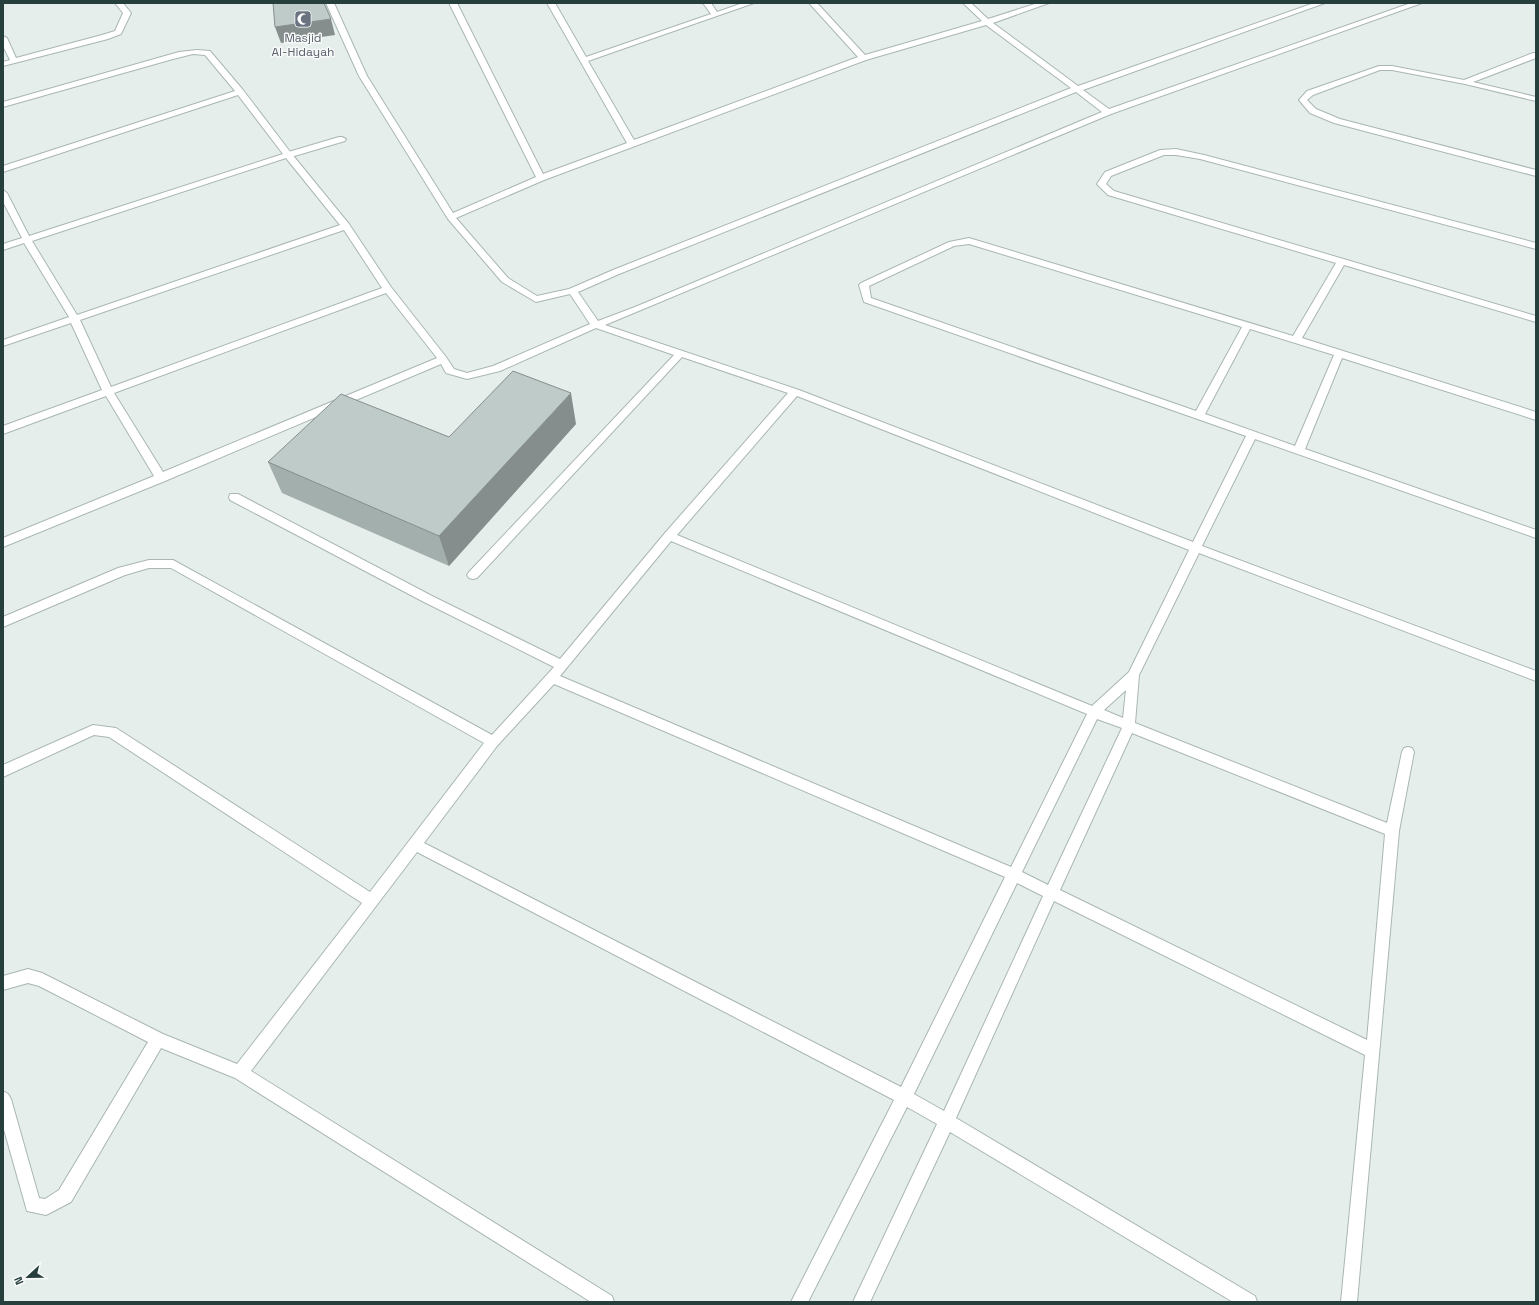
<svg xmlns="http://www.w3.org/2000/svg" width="1539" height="1305" viewBox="0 0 1539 1305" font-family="'Space Grotesk',sans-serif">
	<rect width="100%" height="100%" fill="#e6eeec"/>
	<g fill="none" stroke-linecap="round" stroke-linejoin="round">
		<defs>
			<path id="service" d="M339 137H342L346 139 345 141 291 157H285L284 155 285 153Z"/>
			<path id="minor" d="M115 3H123L131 13 121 34 108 39 3 66V62L10 60 3 46V36L7 38 16 58 102 35 115 31 123 13Z
				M326 3H334L367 76 453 213 536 177 449 3H457L543 174 627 143 547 3H555L586 57 711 14 703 3H711L717 12 743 3H754L588 61 634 140 858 57 809 3H817L865 55 982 21 963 3H971L988 19 1038 3H1049L993 23 1078 86 1314 3H1325L1083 90 1109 109 1411 3H1422L1111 114 605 325 799 390 1193 542 1246 436 864 302 859 285 861 283 949 242 969 238 1293 336 1336 263 1108 195 1097 184 1105 172 1160 150 1176 149 1204 155 1536 243V249L1200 159 1176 155H1164L1111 176 1106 184 1114 191 1536 316V322L1344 265 1302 338 1536 412V420L1342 358 1305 449 1536 530V538L1255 439 1202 546 1536 671V681L1199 553 1139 675 1135 723 1387 823 1402 752 1404 748 1408 747 1412 748 1414 752 1399 831 1357 1302H1341L1365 1055 1054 901 956 1118 1255 1296 1257 1302H1233L950 1132 870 1302H853L937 1124 907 1107 808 1302H791L894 1100 417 852 251 1071 612 1296 614 1302H591L235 1078 161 1048 71 1202 46 1215 27 1211 3 1126V1091L8 1094 11 1099 39 1198 45 1199 59 1190 148 1042 39 986 28 983 3 990V976L28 969 42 973 163 1034 237 1064 362 903 109 737 94 735 3 777V765L93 725 116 728 370 892 484 743 171 568H149L125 575 3 627V617L118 568 149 560H173L492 735 554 667 424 602 230 500 229 497 230 494H238L432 596 560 659 665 533 788 393 682 357 477 578 473 579 469 578 467 575 469 572 674 355 596 328 500 371 467 379 446 373 441 364 165 481 3 547V538L154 476 106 396 3 434V426L102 390 71 323 3 346V340L69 317 24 243 3 250V244L22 238 3 202V190L7 193 29 236 283 154 238 95 3 172V166L235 91 205 55 193 54 173 59 3 107V102L179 52 197 50 210 51 243 90 291 153 349 224 391 287 446 357 454 369 467 373 493 366 590 324 570 294 536 302 502 282 448 219 359 76ZM986 25 1071 88 613 270 569 289 537 296 508 278 456 218 544 180 866 60ZM1076 92 1102 112 635 307 598 321 578 292 619 274ZM286 158 340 225 77 315 32 241ZM344 230 382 288 111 387 80 320ZM969 244 1242 327 1196 411 871 298 869 286 954 246ZM386 293 437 358 163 472 114 393ZM1250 329 1334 355 1295 446 1205 414ZM797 396 1189 550 1129 672 1092 706 677 535ZM671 541 1087 714 1011 867 560 676ZM554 684 1005 877 901 1087 424 843 497 746ZM1126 690 1123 718 1104 710ZM1097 719 1122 728 1048 885 1022 872ZM1132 733 1385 834 1367 1040 1060 890ZM1017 883 1043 896 944 1111 914 1094Z
				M1533 53H1536V58L1473 82 1536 97V101L1465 84 1392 70H1380L1313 95 1307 100 1316 109 1340 119 1536 170V176L1334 123 1310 113 1299 100 1307 91 1379 66H1392L1464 80Z"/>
		</defs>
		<use href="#service" stroke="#a9b6b4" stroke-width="2"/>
		<use href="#minor" stroke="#a9b6b4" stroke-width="2"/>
		<use href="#service" fill="#fff" fill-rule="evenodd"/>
		<use href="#minor" fill="#fff" fill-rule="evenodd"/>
	</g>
	<path fill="#a3afac" d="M576 424 449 566 282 493 268 462 449 437Z"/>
	<path fill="#858e8c" d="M331 19 335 35 281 43 275 27Z
		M571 393 576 424 449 566 439 536Z"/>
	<path fill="#becbc8" stroke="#858e8c" d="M273 3H324L331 19 275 27Z
		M513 371 571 393 439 536 268 462 341 394 449 437Z"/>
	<defs>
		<symbol id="mosque-square" viewBox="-11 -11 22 22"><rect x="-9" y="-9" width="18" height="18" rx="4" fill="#6b7280" stroke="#f7faf9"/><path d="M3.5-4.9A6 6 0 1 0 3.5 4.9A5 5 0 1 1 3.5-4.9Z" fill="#fff"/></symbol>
	</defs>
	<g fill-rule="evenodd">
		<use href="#mosque-square" x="293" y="9" width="20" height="20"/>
	</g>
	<g text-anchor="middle" stroke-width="3" stroke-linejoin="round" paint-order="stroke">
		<g font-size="12" fill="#5b616d" stroke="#f7faf9">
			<text x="303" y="42">Masjid<tspan x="303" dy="14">Al-Hidayah</tspan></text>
		</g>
	</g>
	<rect width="1539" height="1305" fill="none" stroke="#263f3c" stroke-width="8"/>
	<g transform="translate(28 1277) rotate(248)" stroke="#f7faf9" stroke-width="3" paint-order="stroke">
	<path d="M0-3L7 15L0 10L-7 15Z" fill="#263f3c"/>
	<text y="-6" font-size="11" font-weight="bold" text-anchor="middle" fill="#263f3c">N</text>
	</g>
</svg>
